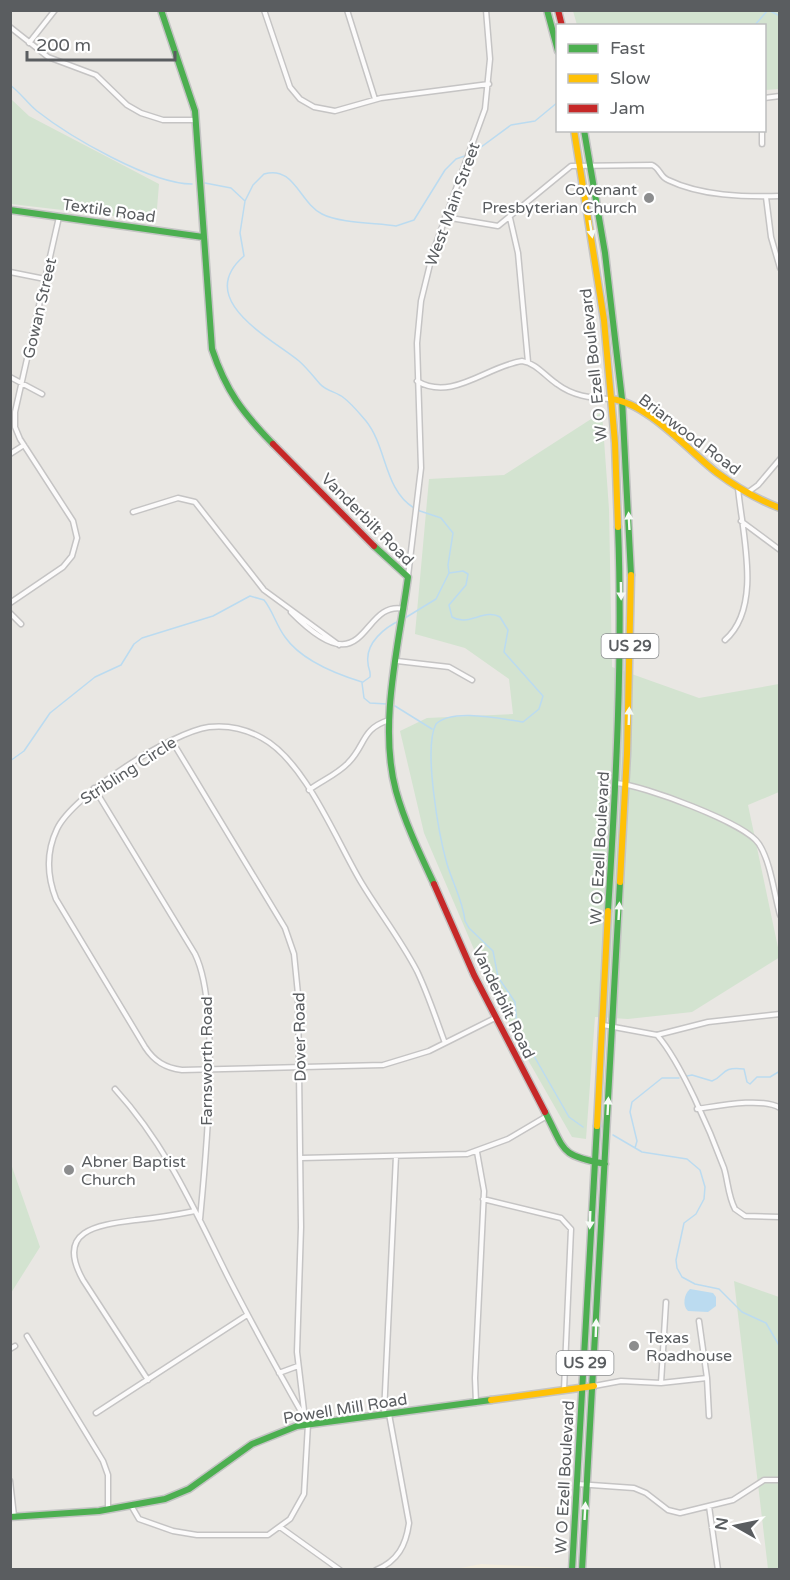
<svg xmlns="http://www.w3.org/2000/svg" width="790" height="1580" viewBox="0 0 790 1580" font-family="'Varela Round',sans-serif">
	<rect width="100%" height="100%" fill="#e9e7e3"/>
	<path fill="#f2ecdd" d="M481 1564 563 1568V1569H455Z"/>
	<path fill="#d3e3d0" d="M573 11H779V89L765 90 764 26 577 25Z
		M11 99 29 116 159 184 156 221 11 204Z
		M602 412 609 509 612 667 699 698 779 684V792L748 805 780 957 692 1012 628 1019 595 1017 586 1139 572 1137 520 1046 476 954 424 833 400 731 427 718 513 714 509 679 465 648 415 634 429 479 504 475Z
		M10 1161 40 1247 11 1293H10Z
		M734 1281 779 1297V1569H768Z"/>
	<path fill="#bbdbf0" d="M690 1289 713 1293 716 1297V1306L708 1312 688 1311C682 1306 684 1294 690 1289Z"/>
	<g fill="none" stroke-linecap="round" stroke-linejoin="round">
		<path stroke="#bbdbf0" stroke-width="1.5" d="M770 11 780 16
			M754 26 768 10
			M10 85C21 93 27 103 37 111 70 137 151 184 192 184
			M205 183 231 188 245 201
			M414 508C384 490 387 447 366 421 359 413 352 404 344 398 337 392 326 391 320 384 313 376 307 368 299 361 269 337 194 299 244 256L240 233 245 201 253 185 264 174C294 165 299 202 322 214 339 223 376 223 396 226L414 220 445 170 456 159 473 153 511 125 535 121 558 102
			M449 573 463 571 468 574 466 585 449 605 452 617C468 627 485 608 500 617L508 630 504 652 543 696 539 709 523 722C501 719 452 708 436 724 423 748 439 836 447 864 453 884 463 901 465 921L469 928 493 951 498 977 515 1002 517 1026 522 1035 569 1117 583 1127
			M405 618 436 599 449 573 448 565 453 533 441 518 417 510
			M363 682 370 677C371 670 368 669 368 663 365 643 385 627 401 620
			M362 683 364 698 370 703 387 704
			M395 706 432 729
			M10 761 24 751 50 713 95 677 121 665 134 644 142 638 213 616 250 596 264 600C273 611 276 625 285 637 301 660 336 674 362 682
			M687 1076 692 1075 712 1081C726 1076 720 1066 744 1069L747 1082 750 1084 757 1077H770L780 1071
			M613 1135 642 1152 687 1159 700 1170 705 1187 704 1199 696 1214 684 1223 676 1260 677 1268 682 1277 695 1284 719 1289 742 1312 766 1323 780 1347
			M635 1148 637 1141 630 1112 632 1102 662 1078H679"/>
		<defs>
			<path id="street" d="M264 10 290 87 300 99 314 107 335 111 381 98 489 84
				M347 10 375 99
				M10 27 48 57 96 75 127 105 141 113 163 120H196
				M29 43 55 10
				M764 98 780 96
				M762 130V144
				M766 197 771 237 780 268
				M445 217 498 226 571 166 652 165C660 168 660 177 668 180 701 196 744 197 780 196
				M510 218 518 253 528 362
				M10 272 45 279
				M10 377 42 394
				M417 381C452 402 487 366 522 361 536 363 545 376 557 384 573 396 590 398 610 399
				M10 454 24 445
				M747 493 758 485 780 459
				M133 512 178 498 195 502 264 590 339 645
				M741 521 780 550
				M408 576 421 468 417 343 421 301 433 252 485 109 490 59 486 10
				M10 603 63 567 72 556 77 538 73 521 20 439 15 427V412L59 217
				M291 612C369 691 359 599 404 609
				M10 613 21 624
				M725 640C763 607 742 533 738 488
				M397 661 449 667 472 680
				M172 741 285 928 294 954 298 994 301 1227 297 1352 305 1419
				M616 783C642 785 746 823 759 844 771 863 774 893 780 915
				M94 788 195 954C221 1007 206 1156 200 1219
				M309 790C321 781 338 774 348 763 366 745 361 729 389 720
				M603 1025 657 1035 708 1022 780 1014
				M657 1035C681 1062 711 1133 724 1168 728 1181 728 1196 735 1209L745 1216 780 1217
				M445 1043C436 1019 428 994 417 971 401 940 379 912 361 882 336 840 305 761 262 738 246 729 227 725 209 727 172 732 73 795 57 829 46 852 47 876 56 899L145 1047C154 1061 165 1068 182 1070L383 1065 429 1051 495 1018
				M115 1089C167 1146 194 1209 228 1277 252 1324 277 1369 303 1415
				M697 1109C718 1106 762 1097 780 1108
				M301 1158 467 1154 508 1139 547 1116
				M483 1199 561 1218 571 1229 564 1390
				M699 1321 707 1378 709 1416
				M27 1336 103 1461 108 1475V1508
				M10 1349 15 1346
				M279 1373 298 1366
				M148 1380 83 1280C55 1230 97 1225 136 1220 156 1218 175 1215 195 1211
				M661 1383 666 1302
				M594 1386 621 1381 661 1383 707 1378
				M476 1403 475 1378 484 1191 477 1152
				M96 1413 247 1315
				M384 1414 396 1156
				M10 1481 14 1516
				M577 1484 634 1488 646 1493 668 1510 680 1513 733 1500 764 1480H780
				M709 1506 718 1570
				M132 1507 139 1519 173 1531 197 1535H268L290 1519 304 1494 308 1424
				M280 1527 340 1570
				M376 1570C398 1561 406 1545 409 1523L389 1414"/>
			<path id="fast" d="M161 10 195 111 212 349C226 391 242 412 273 444
				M547 10 558 51
				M584 130 605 253 622 399 631 575
				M10 210 203 237
				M374 546 408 577C399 644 378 725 396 791 405 823 420 854 434 884
				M608 911C616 783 623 655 618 527
				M545 1112C566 1152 559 1155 605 1164
				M10 1517 99 1511 165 1499 189 1489 252 1444 297 1426 491 1400
				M572 1570 597 1126
				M582 1570 620 882"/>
			<path id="slow" d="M574 130 604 320 615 443 618 527
				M611 399C646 402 688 450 716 472 736 487 756 499 780 508
				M620 882 627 754 631 575
				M597 1126 608 911
				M491 1400 594 1386"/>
			<path id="jam" d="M558 10 562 26
				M273 444 374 546
				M434 884 474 975 545 1112"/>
		</defs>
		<use href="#street" stroke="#c5c4c4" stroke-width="7"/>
		<use href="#fast" stroke="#c4c4c4" stroke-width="9"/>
		<use href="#slow" stroke="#c4c4c4" stroke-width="9"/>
		<use href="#jam" stroke="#c4c4c4" stroke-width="9"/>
		<use href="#street" stroke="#fcfbfb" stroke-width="4"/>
		<use href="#fast" stroke="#4caf50" stroke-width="6"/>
		<use href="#slow" stroke="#ffc107" stroke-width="6"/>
		<use href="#jam" stroke="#c62828" stroke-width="6"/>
	</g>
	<defs><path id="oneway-solid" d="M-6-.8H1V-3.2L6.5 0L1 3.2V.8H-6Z" transform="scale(1.5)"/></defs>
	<g fill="#f6fbf6">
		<use href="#oneway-solid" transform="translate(591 229) rotate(81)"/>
		<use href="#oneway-solid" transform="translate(629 521) rotate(-93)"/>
		<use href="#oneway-solid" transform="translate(621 591) rotate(89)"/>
		<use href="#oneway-solid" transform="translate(629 716) rotate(-88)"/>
		<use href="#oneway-solid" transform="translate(619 911) rotate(-87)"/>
		<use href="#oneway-solid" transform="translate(608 1106) rotate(-87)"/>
		<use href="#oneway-solid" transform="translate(590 1220) rotate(92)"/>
		<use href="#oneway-solid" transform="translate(596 1328) rotate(-88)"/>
		<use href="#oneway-solid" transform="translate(585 1511) rotate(-87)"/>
	</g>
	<g fill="#8c8d8e" stroke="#fff" stroke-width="2">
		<circle cx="649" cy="198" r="6"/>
		<circle cx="69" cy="1170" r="6"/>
		<circle cx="634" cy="1346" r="6"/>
	</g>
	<g text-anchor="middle" stroke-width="4.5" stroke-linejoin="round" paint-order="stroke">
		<g fill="#fff" stroke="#8c8e90" stroke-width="1.5">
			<rect x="601.5" y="634" width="57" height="24" rx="4.5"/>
			<rect x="556.5" y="1351" width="57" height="24" rx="4.5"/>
		</g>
		<g font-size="15" font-weight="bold" fill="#5a5d60">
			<text x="630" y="651">US 29</text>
			<text x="585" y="1368">US 29</text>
		</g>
		<g font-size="16" fill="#5a5d60" stroke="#fff" text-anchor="start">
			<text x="637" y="195" text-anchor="end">Covenant<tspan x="637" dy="18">Presbyterian Church</tspan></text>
			<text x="81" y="1167">Abner Baptist<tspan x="81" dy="18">Church</tspan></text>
			<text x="646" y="1343">Texas<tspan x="646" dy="18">Roadhouse</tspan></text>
		</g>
		<g font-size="16" fill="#5a5d60" stroke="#fff">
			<text transform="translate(452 204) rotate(-70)" y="6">West Main Street</text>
			<text transform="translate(109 210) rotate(8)" y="6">Textile Road</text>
			<text transform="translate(39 308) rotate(-77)" y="6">Gowan Street</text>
			<text transform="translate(593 365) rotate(-96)" y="6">W O Ezell Boulevard</text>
			<text transform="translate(690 434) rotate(37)" y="6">Briarwood Road</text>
			<text transform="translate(368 519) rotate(45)" y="6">Vanderbilt Road</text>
			<text transform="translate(128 770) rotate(-33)" y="6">Stribling Circle</text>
			<text transform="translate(599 848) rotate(-87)" y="6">W O Ezell Boulevard</text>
			<text transform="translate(504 1002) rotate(64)" y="6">Vanderbilt Road</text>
			<text transform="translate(299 1037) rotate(-91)" y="6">Dover Road</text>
			<text transform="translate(206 1061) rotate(-90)" y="6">Farnsworth Road</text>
			<text transform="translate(345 1408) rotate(-9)" y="6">Powell Mill Road</text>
			<text transform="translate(564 1477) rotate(-87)" y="6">W O Ezell Boulevard</text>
		</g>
	</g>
	<rect width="790" height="1580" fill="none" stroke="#5a5d60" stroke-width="24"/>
	<rect x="556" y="24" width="210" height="108" fill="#ffffff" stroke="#bdbebf" stroke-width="1.5"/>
	<rect x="568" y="44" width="30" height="9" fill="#4caf50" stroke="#bdbebf" stroke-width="1.5"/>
	<text x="610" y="54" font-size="18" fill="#5a5d60">Fast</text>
	<rect x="568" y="74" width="30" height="9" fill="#ffc107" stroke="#bdbebf" stroke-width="1.5"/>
	<text x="610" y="84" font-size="18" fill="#5a5d60">Slow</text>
	<rect x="568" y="104" width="30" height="9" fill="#c62828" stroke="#bdbebf" stroke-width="1.5"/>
	<text x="610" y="114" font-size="18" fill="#5a5d60">Jam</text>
	<g transform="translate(736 1526) rotate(279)" stroke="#ffffff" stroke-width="4.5" paint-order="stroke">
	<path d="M0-4.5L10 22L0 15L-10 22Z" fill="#5a5d60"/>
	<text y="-9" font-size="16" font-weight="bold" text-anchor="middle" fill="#5a5d60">N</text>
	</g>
	<path d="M27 51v9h148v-9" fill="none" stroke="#5a5d60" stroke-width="3"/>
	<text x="36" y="51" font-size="18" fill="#5a5d60" stroke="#ffffff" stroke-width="4.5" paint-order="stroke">200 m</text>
</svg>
